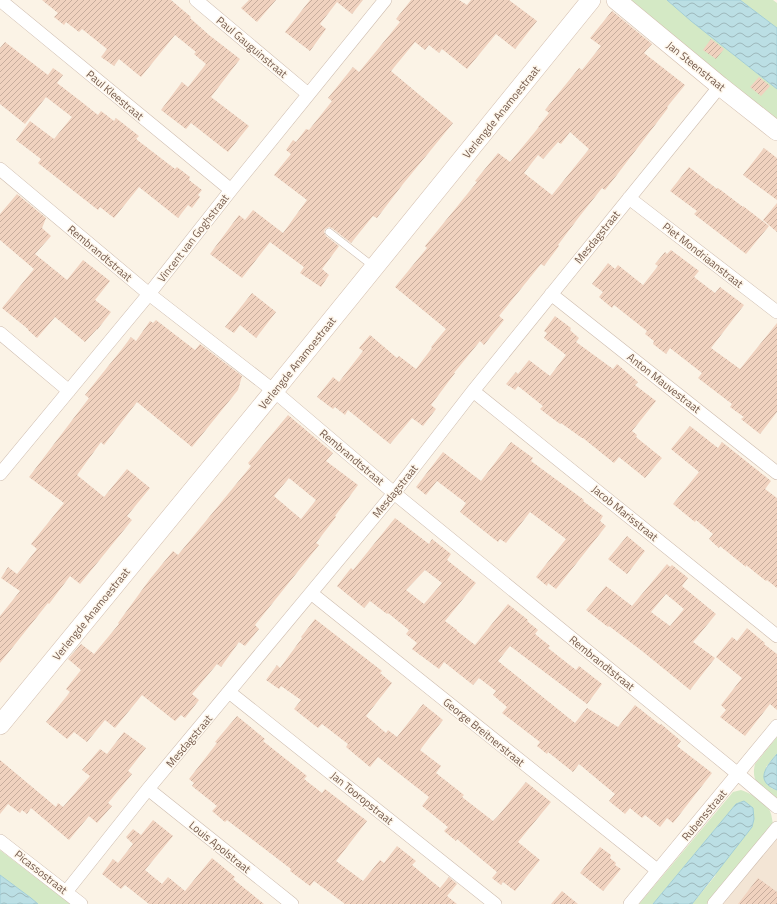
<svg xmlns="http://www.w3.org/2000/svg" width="777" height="904" viewBox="0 0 777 904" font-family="'Titillium Web',sans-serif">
	<defs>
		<pattern id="water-waves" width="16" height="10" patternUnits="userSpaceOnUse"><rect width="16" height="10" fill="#bbdfe4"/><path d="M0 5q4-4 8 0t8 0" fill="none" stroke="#9db8bb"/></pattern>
		<pattern id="building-hatch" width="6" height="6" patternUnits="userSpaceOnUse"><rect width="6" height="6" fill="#f0d2bf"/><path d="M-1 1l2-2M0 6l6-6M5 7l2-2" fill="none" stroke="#c7ad9d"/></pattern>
	</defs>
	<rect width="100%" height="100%" fill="#fbf3e6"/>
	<path fill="#f3e5d5" d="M777 828V904H714Z"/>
	<path fill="#d4e9c5" d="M629 0H667L691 21 777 89V121Z
		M740 0H773L777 3V28Z
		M777 737V754L766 767 771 788 777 790V798C763 788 750 784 755 764Z
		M741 790C751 793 765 802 770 811 772 816 772 820 773 824L765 835 707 904H692L715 876 744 801 736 804 653 904H639L733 792Z
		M0 850 70 904H38L31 898 0 875Z"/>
	<path fill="url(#water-waves)" stroke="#a2ced6" d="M667 0H740L777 28V89L691 21Z
		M777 754V790C754 781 766 767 777 754Z
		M744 801 753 808 754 819 752 827 692 904H653L736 804Z
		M0 875 31 898 38 904H0Z"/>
	<path fill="url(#building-hatch)" fill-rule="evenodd" d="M42 0H171L191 17 190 18 209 35 240 59 211 97 249 126 228 152 191 123 186 129 161 110 182 82 188 87 206 64 194 54 196 52 175 35 141 77 119 59 114 66 101 57 107 49 82 29 79 32 66 22 64 25 54 17 58 13Z
		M249 0H276L257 22 241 8Z
		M310 0H363L352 14 337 2 320 24 326 29 310 51 285 32Z
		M411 0H459L467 5 471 0H509L537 21 515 49 496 34 467 69 442 49 439 53 429 45 425 50 415 42 391 71 453 123 403 184 377 218 373 216 351 243 332 228 329 227 325 229 324 232 326 236 339 246 322 269 329 275 321 287 300 273 304 267 270 242 242 278 210 254 239 215 245 220 253 210 283 233 307 200 274 175 291 154 286 150 293 140 296 142 306 129 309 130 332 101 328 98 353 67 359 72 378 49 400 22 396 19Z
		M612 11 652 44 644 53 685 85 667 107 668 108 616 176 605 190 602 188 579 217 558 245 559 246 544 266 541 264 499 316 504 320 484 345 480 341 454 373H455L431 405 436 409 423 426 412 418 390 444 348 410 345 415 335 407 333 409 317 397 333 377 339 382 363 351 359 348 370 335 397 358 399 356 416 369 432 348 431 347 446 329 395 287 427 248 425 246 477 182 475 181 498 153 510 162 539 127H538L549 113 545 110 579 68 582 70 601 46 590 38ZM570 132 589 149 552 195 524 173 538 155 543 159 558 142 561 144Z
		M711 39 724 49 716 59 703 50Z
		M5 42 48 75 53 68 63 75 57 83 83 103 98 115 101 111 114 121 116 118 139 136 136 139 175 169 177 167 190 177 189 180 202 190 198 195 200 197 192 208 188 205 178 218 139 187 114 218 100 207 98 210 38 163 41 159 16 140 30 121 54 139 72 117 46 97 25 124 0 104V48Z
		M759 77 770 86 761 96 750 87Z
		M764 148 777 158V200L743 175Z
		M689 167 717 189 718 188 743 207V206L769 226 746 254 694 214 697 211 670 191Z
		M17 194 46 218 42 228 51 236 35 254 67 280 83 260 110 281 95 300 111 312 97 330V329L85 342 55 317 37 338 28 330V329L2 308 34 269 0 240V214Z
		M777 203V232L763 220Z
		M671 250 699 271 694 277 715 293 720 287 744 305 711 348 740 369 777 323V412L760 434 741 419 744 417 730 407 732 404 698 378 702 373 670 348 666 354 653 344 654 341 645 334 647 331 614 305 612 308 599 297 603 292 592 284 608 263 615 269 618 265 643 285 658 266 655 264 665 252 667 254Z
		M252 293 276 312 256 338 240 325 234 333 225 327Z
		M555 316 571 328 570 330 579 338 576 342 613 369 617 364 638 382 635 385 656 401 632 431 637 435 636 437 662 458 645 478 619 457 614 463 583 438H582L561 423 560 424 540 409 543 406 518 386 515 390 506 384 516 372 518 374 529 360 550 376 566 355 544 338 547 333 544 331Z
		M156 320 195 350 200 344 242 376 238 390 192 447 137 402 104 445 101 442 77 475 104 497 127 469 150 488 127 516 132 520 80 584 70 576 49 604 48 603 0 663V616L20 591 1 578 8 567 17 574 37 549 31 544 64 503 29 477 89 398 85 395 122 349 131 337 136 341 150 321 153 323Z
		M288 415 333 453 326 461 358 485 335 516 336 517 316 543 319 545 255 625 259 629 245 646 239 642 221 667 217 664 192 694 199 700 185 718 181 715 175 721 142 695 115 728 105 720 87 742 74 732 67 739 46 722 70 692 66 689 81 670 68 659 81 644 94 654 119 624 118 623 150 579 173 551 178 555 251 466 248 463ZM289 478 316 500 301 519 274 496Z
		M690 426 718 448 722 442 771 481 765 489 777 498V588L767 580 766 581 746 565V567L720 546 719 548 709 539 713 534 696 520 695 522 673 504 699 472 671 449Z
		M511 442 533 458 531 461 584 500 583 501 603 516 600 521 606 526 556 589 548 583 547 586 536 577 566 539 530 512 506 543 500 539 498 542 460 512 466 503 437 481 426 495 416 487 443 452 481 481Z
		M395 518 429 544 432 539 451 554 447 560 476 583 445 621 457 630V631L475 645 508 604 528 620 527 621 538 630 535 634 550 646 548 648 576 670 579 666 602 684 587 704 510 646 498 661 575 723 587 708 618 727 635 705 660 725 661 724 681 741 677 746 712 773 673 823 667 818 660 827 645 815 642 818 630 808 625 814 609 801 615 794 579 764 573 772 548 752 547 754 537 746 540 742 502 713 507 707 493 695 496 691 479 678 473 685 444 662 439 669 412 649 417 643 406 634 409 630 388 613 387 614 370 601 364 608 337 586 351 568 353 570ZM425 570 442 583 424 604 406 590Z
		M627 536 645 551 627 574 608 559Z
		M667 564 670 567 672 565 688 578 682 586 716 614 693 642 715 658 690 690 642 651 609 626 608 627 586 610 606 586 632 606ZM666 594 684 609 670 626 651 612Z
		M315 619 382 671 380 673 392 683 366 716 386 733 388 730 397 737 423 704 443 720 420 750 441 766 436 773 464 795 462 797 493 821 498 816 526 782 551 802 518 842 540 860 515 891 503 882 501 885 492 878 497 872 457 839 456 841 444 831 448 827 422 806 429 797 378 757 370 767 346 747 348 744 322 724 318 728 294 709 301 700 281 686 279 689 266 680 277 665 280 668 302 638 301 637Z
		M747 628 765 643 764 644 777 654V710L770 704 745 736 720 717 726 710 721 705 742 678 716 657 732 637 737 641Z
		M237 716 265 739 263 741 307 776 304 779 322 793 325 789 367 821 336 861 363 881 380 860 384 863 397 846 416 861 412 865 440 888 449 877 457 884 447 896 457 904H345L314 881 310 886 290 871 291 869 227 820 225 822 212 811 217 806 192 786 194 783 189 779 217 743 215 742Z
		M124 732 146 748 128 771 132 774 108 803 112 806 97 823 89 816 69 840 31 808 27 814 22 810 20 813 8 804 0 814V760L56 807 58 803 63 807 90 776 82 770 100 749 107 754Z
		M153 820 173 836 145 870 162 884 168 877 185 891 212 858 235 877 233 879 264 904H149L125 885 121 889 102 874 113 859 118 863 133 844 126 837 133 829 141 835Z
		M600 847 611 855 610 858 616 863 615 865 621 869 603 891 580 873Z
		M758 878 777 892V904H738Z
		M562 891 578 904H551Z"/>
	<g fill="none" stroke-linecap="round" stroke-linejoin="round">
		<defs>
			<path id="lane" d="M329 232 374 267"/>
			<path id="street" d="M0 0 231 190
				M196 0 308 94
				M0 169 149 294 274 391 394 493 738 774 777 807
				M629 198 777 312
				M551 294 777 473
				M0 333 69 391
				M473 391 777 636
				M0 474 149 294 231 190 385 0
				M311 593 657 870
				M229 692 495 904
				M148 789 292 904
				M0 841 81 904
				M66 892 148 789 394 493 473 391 720 86
				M630 904 777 726
				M714 904 777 828"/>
			<path id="secondary" d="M616 0 720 86 777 131
				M0 725 274 391 591 0"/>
		</defs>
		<use href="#lane" stroke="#cdbbad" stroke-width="8"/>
		<use href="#street" stroke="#cdbbad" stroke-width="14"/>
		<use href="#secondary" stroke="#d2bdad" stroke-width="20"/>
		<use href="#lane" stroke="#fff" stroke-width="7"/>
		<use href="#street" stroke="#fff" stroke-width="13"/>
		<use href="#secondary" stroke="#fff" stroke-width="19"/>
	</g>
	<g text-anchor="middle" stroke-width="3" stroke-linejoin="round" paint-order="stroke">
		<g font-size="11" fill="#745a4c" stroke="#fef7ec">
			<text transform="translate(252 47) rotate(40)" y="4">Paul Gauguinstraat</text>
			<text transform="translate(696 66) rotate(39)" y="4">Jan Steenstraat</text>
			<text transform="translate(115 95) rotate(40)" y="4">Paul Kleestraat</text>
			<text transform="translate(501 112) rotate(-51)" y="4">Verlengde Anamoestraat</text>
			<text transform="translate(597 237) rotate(-51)" y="4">Mesdagstraat</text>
			<text transform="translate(193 238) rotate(-52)" y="4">Vincent van Goghstraat</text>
			<text transform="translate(100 253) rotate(40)" y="4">Rembrandtstraat</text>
			<text transform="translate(703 255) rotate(38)" y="4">Piet Mondriaanstraat</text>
			<text transform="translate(297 363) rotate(-51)" y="4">Verlengde Anamoestraat</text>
			<text transform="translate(664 383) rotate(38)" y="4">Anton Mauvestraat</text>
			<text transform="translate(352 457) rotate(40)" y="4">Rembrandtstraat</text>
			<text transform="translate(395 491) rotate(-51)" y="4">Mesdagstraat</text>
			<text transform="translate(625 513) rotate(39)" y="4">Jacob Marisstraat</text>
			<text transform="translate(91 614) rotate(-51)" y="4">Verlengde Anamoestraat</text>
			<text transform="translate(602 663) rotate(39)" y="4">Rembrandtstraat</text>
			<text transform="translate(484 732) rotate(39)" y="4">George Breitnerstraat</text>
			<text transform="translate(189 741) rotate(-50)" y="4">Mesdagstraat</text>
			<text transform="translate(362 798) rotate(39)" y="4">Jan Tooropstraat</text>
			<text transform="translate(704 815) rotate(-50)" y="4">Rubensstraat</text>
			<text transform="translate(220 847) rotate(39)" y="4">Louis Apolstraat</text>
			<text transform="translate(41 872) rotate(38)" y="4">Picassostraat</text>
		</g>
	</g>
</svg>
